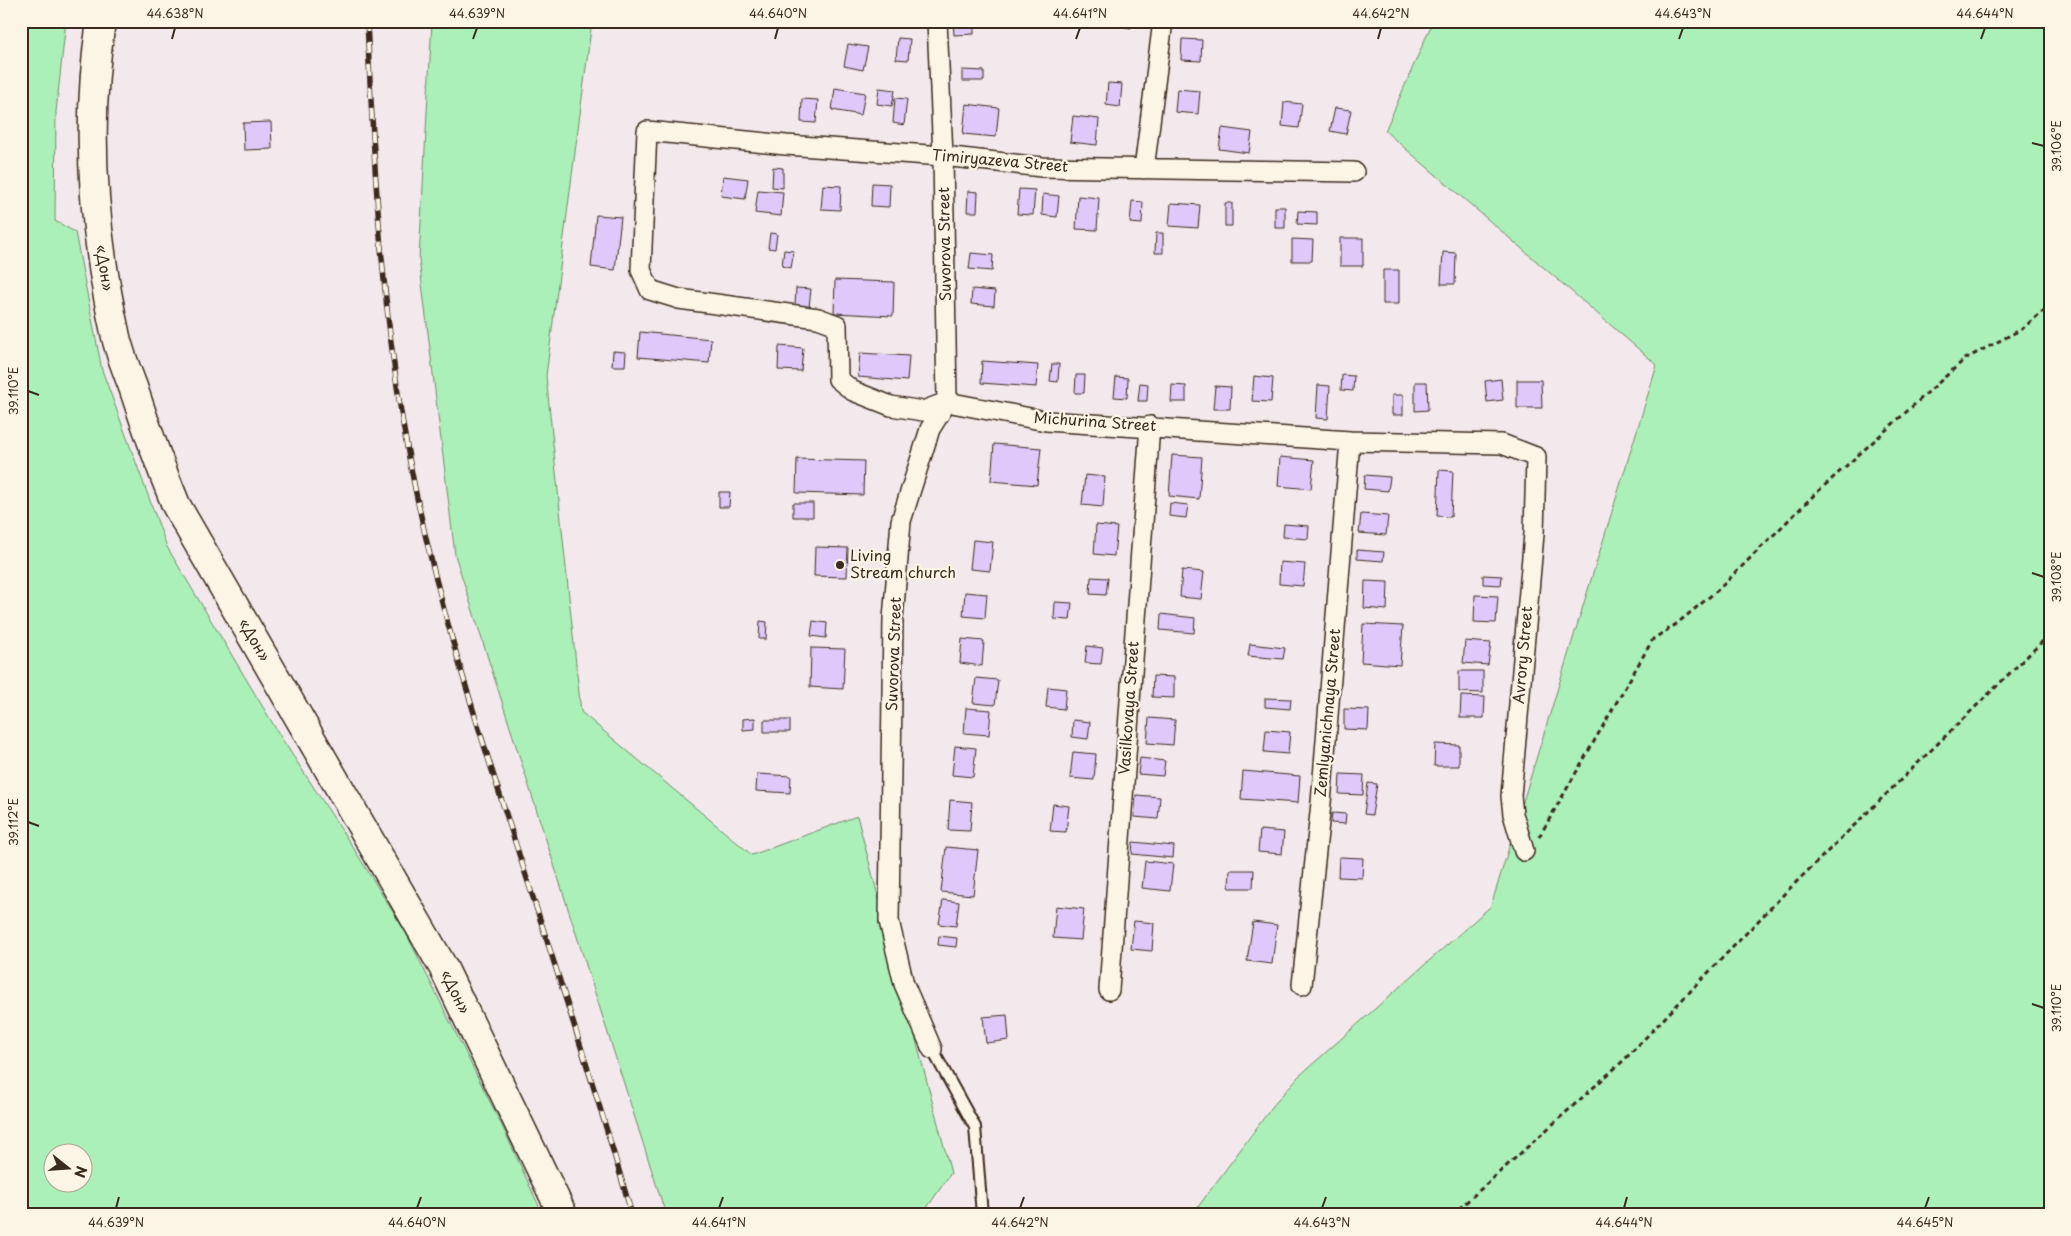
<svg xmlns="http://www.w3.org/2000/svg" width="2071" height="1236" viewBox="0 0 2071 1236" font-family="'Playpen Sans',sans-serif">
	<rect width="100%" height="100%" fill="#f3e8eb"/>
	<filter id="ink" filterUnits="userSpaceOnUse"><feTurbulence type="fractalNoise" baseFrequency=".02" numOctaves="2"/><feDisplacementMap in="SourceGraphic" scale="10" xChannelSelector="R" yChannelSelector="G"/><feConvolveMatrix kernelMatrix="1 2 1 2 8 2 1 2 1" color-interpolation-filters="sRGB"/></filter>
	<g filter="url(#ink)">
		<path fill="#abefb9" stroke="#738c6c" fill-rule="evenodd" d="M21 21H66L56 112 55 221 75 232 102 370 167 547 282 739 354 849 406 933 506 1134 543 1215H21ZM52 1154H82V1184H52Z
			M432 21H592L546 376 581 712 752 855 857 816 951 1173 922 1215H666L455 555 419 259Z
			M1433 21H2050V1215H1192L1272 1107 1298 1077 1491 906 1657 365 1385 131Z"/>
		<path fill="#dec9fa" stroke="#3b2a1e" d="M953 21H974V34L954 35Z
			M1110 21H1132L1131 28 1109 24Z
			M898 38 910 39 908 60 896 59Z
			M1182 39 1202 40 1201 61 1181 60Z
			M848 44 868 47 863 70 844 66Z
			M962 70 984 71V81H962Z
			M1108 83 1122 84 1120 107 1106 105Z
			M835 88 865 93 861 115 832 110Z
			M879 88 895 90 892 106 877 104Z
			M1177 89 1200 91 1198 114 1175 112Z
			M895 98 907 99 904 125 893 123Z
			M802 99 818 100 816 123 801 122Z
			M1284 102 1302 104 1299 128 1282 126Z
			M966 104 999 108 996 137 963 134Z
			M1335 108 1351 110 1346 134 1330 131Z
			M1073 116 1099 119 1097 145 1070 142Z
			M271 122 272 149 244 150 243 123Z
			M1222 128 1252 132 1249 153 1219 149Z
			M773 167 783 168V188L772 187Z
			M723 176 748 179 745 199 721 196Z
			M872 183 890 184 889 207 871 206Z
			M823 185 841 186 840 210 821 209Z
			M1019 189 1035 190 1033 215 1017 214Z
			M758 190 783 192 781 216 755 213Z
			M968 191 978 192 977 212H967Z
			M1043 194 1059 196 1057 217 1042 215Z
			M1078 196 1099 198 1097 230 1076 229Z
			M1132 201 1143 202 1142 224 1130 223Z
			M1171 203 1200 205 1198 228 1169 226Z
			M1225 203H1232V226H1225Z
			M1275 207H1285V228H1275Z
			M1298 211 1317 212V225L1297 224Z
			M596 215 621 217 615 270 591 267Z
			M770 233 777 234 775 249 768 248Z
			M1156 233H1163V253H1155Z
			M1340 238H1363V266H1340Z
			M1292 239 1313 240 1312 261H1292Z
			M784 250 794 251 791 268 782 266Z
			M1443 252 1456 253 1455 284H1441Z
			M971 253 993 255 992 271 969 269Z
			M1383 270H1399V304H1383Z
			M835 280 894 282 893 316 834 313Z
			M796 288 811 289 809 307 795 306Z
			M972 289 995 291 994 306 971 304Z
			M640 332 711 339 709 363 638 357Z
			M779 346 803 348 801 371 778 370Z
			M613 351 626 352 625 366H612Z
			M860 353 909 356 907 381 858 377Z
			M982 361 1038 365 1036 387 981 383Z
			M1052 364H1059L1058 382 1050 381Z
			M1076 375H1085L1084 393H1075Z
			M1342 375 1354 376 1353 391 1341 390Z
			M1254 376 1273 378 1271 402 1252 401Z
			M1116 377 1128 378 1127 398 1114 397Z
			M1501 379 1503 400 1487 402 1485 381Z
			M1517 380H1541L1542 408H1517Z
			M1415 382H1427L1428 410 1415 411Z
			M1140 383 1148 384 1147 401H1138Z
			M1172 385 1186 386V402H1171Z
			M1318 385 1330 386 1328 419 1316 418Z
			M1215 386 1231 387 1230 409H1213Z
			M1392 395H1403V415H1392Z
			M994 444 1041 448 1037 485 991 481Z
			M1172 455 1202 457 1199 499 1169 496Z
			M1280 457 1314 460 1311 489 1278 486Z
			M797 459 864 461 863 495 796 493Z
			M1439 470 1453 471 1451 517 1437 516Z
			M1085 475 1105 477 1103 507 1082 505Z
			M1365 475 1390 477 1388 491 1364 489Z
			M719 492H730L729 507H719Z
			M793 503H813V517H793Z
			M1170 503 1188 505 1186 518 1169 516Z
			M1361 514 1388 516 1386 535 1359 533Z
			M1284 524 1309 526 1308 539 1283 537Z
			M1096 525 1117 527 1114 556 1094 554Z
			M973 540 993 542 990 571 970 569Z
			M815 547 848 548 847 577 814 576Z
			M1357 550 1384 552 1383 561 1357 559Z
			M1280 562 1305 564 1303 586 1279 584Z
			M1182 570 1204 572 1201 599 1180 597Z
			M1483 575 1502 576 1501 585 1483 584Z
			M1091 577 1108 578 1106 595 1090 594Z
			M1365 581 1388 582 1387 610 1364 608Z
			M965 592 987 594 985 618 963 616Z
			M1475 595 1498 596 1496 623 1474 622Z
			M1055 602 1072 603 1070 620 1054 619Z
			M1161 614 1195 618 1194 633 1160 630Z
			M760 621 767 622 766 639H759Z
			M813 621 827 623 826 638 811 636Z
			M1363 624 1403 626 1400 665 1361 662Z
			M962 639 984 641 982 666 960 663Z
			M1465 641 1491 643 1488 665 1463 663Z
			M1250 644 1285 648 1283 659 1248 656Z
			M1087 646 1103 648 1101 664 1085 663Z
			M811 648 845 649 843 689 810 687Z
			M1459 671H1483V693L1459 692Z
			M1153 676 1174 677V698L1152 697Z
			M976 678 998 680 995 705 973 703Z
			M1048 687 1066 689 1064 709 1046 707Z
			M1461 696 1485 697 1484 718H1460Z
			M1265 698 1291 699 1290 709 1265 707Z
			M966 708 991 710 989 735 964 733Z
			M1344 709 1369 710 1368 730 1344 729Z
			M755 718V729L743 730V719Z
			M1149 718 1175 720 1173 745 1147 743Z
			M764 720H790V732H764Z
			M1073 720 1090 722 1088 739 1072 737Z
			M1266 730 1290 732 1288 754 1264 752Z
			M1435 744 1459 745V766H1434Z
			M955 746 976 748 973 777 952 775Z
			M1073 752 1096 754 1094 780 1070 778Z
			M1140 758 1165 761 1163 776 1138 774Z
			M1243 771 1300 776 1298 803 1241 799Z
			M757 774 791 776 790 793 756 791Z
			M1340 774 1364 775 1363 795 1339 794Z
			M1368 783 1377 784 1372 815 1364 814Z
			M1136 795 1160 797 1158 819 1134 817Z
			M950 800 972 802 970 831 948 830Z
			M1053 804 1069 806 1066 832 1050 831Z
			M1332 813 1346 814 1345 824 1331 823Z
			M1260 830 1284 832 1282 854 1258 852Z
			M1133 842 1174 846 1173 858 1132 854Z
			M946 847 978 850 973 895 941 892Z
			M1339 857 1363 858 1362 878 1338 877Z
			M1145 861 1173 864 1170 891 1142 888Z
			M1230 870H1254L1253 888H1229Z
			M943 900 959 902 956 926 939 924Z
			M1056 906 1084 909 1081 940 1053 938Z
			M1134 921 1154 923 1152 951 1131 949Z
			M1253 922 1277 925 1272 964 1247 961Z
			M939 936 957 938 956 947 938 945Z
			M1007 1015 1009 1040 986 1043 983 1017Z"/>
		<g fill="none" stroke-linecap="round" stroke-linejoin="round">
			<defs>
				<path id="lane" d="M932 1049 975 1127 982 1215"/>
				<path id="street" d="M1144 169 1163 21
					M1354 172 1042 167 943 156 786 145 647 131 641 270 650 290 679 299 818 318 837 325 838 379 853 391 891 406 923 411 947 402 1046 421 1350 441 1502 444 1536 457 1534 534 1511 796 1513 814 1524 851
					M1302 985 1321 803 1350 441
					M1109 990 1150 426
					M932 1049 904 984 889 921 893 619 901 521 930 429 947 402 943 156 937 21"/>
				<path id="highway" d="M101 21C85 127 93 233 116 337 120 354 127 371 133 387 146 427 160 466 176 505L443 967 563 1215"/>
			</defs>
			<use href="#lane" stroke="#3b2a1e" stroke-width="14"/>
			<use href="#street" stroke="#3b2a1e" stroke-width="22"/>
			<use href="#highway" stroke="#3b2a1e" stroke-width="31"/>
			<path stroke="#3b2a1e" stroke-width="3" stroke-dasharray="5 4" stroke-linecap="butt" d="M1539 837 1653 639 1675 625 1719 589 1815 494 1965 359 2022 329 2050 305
				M1452 1215 1624 1060 1786 892 2050 634"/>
			<use href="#lane" stroke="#fcf5e5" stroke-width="10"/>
			<use href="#street" stroke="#fcf5e5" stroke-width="19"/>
			<use href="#highway" stroke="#fcf5e5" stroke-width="28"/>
			<defs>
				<path id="rail" d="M367 21C374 169 382 318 410 463 433 585 470 703 508 820 550 951 594 1082 632 1215"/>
			</defs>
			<use href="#rail" stroke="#3b2a1e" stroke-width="5.5"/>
			<use href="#rail" stroke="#fcf5e5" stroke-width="4" stroke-dasharray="11" stroke-linecap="butt"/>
		</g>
	</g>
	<path fill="none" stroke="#3b2a1e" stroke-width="2" d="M172 39 175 28M473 39 477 28M775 39 778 28M1076 39 1080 28M1378 39 1381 28M1679 39 1683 28M1981 39 1985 28M2032 143 2044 146M28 391 39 395M2032 573 2044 577M28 822 39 826M2032 1004 2044 1008M116 1208 119 1197M417 1208 421 1197M719 1208 723 1197M1020 1208 1024 1197M1322 1208 1326 1197M1624 1208 1627 1197M1925 1208 1929 1197"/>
	<circle fill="#3b2a1e" stroke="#fcf5e5" stroke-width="2" cx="840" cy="565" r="5"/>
	<g text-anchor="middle" stroke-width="4.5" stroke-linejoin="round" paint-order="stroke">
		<g font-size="15" fill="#3b2a1e" stroke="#fcf5e5">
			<text transform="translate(1000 161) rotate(5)" y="5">Timiryazeva Street</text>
			<text transform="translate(945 244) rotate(-91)" y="5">Suvorova Street</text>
			<text transform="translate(104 268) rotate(81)" y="5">«Дон»</text>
			<text transform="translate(1095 422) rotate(4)" y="5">Michurina Street</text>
			<text transform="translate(254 640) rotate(60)" y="5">«Дон»</text>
			<text transform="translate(894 654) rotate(-88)" y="5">Suvorova Street</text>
			<text transform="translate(1523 655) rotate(-85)" y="5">Avrory Street</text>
			<text transform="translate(1129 708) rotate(-86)" y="5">Vasilkovaya Street</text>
			<text transform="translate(1328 713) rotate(-85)" y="5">Zemlyanichnaya Street</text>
			<text transform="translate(455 992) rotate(64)" y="5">«Дон»</text>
		</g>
		<g font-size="15" fill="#3b2a1e" stroke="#fcf5e5" text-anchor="start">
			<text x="850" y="561">Living<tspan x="850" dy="17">Stream church</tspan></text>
		</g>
	</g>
	<rect width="2071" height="1236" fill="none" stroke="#fcf5e5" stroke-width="55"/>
	<g transform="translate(68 1168) rotate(107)"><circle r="24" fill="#fcf5e5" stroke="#afa495"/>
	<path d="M0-4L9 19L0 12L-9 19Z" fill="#3b2a1e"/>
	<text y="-8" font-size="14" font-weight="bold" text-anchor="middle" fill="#3b2a1e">N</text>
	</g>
	<rect x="28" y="28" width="2016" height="1180" fill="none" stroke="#3b2a1e" stroke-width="2"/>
	<g font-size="12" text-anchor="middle" fill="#3b2a1e">
		<text x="175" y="18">44.638°N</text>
		<text x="477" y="18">44.639°N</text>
		<text x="778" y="18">44.640°N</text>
		<text x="1080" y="18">44.641°N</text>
		<text x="1381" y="18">44.642°N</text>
		<text x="1683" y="18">44.643°N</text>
		<text x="1985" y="18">44.644°N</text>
		<text transform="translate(2057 146) rotate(-90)" y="4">39.106°E</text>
		<text transform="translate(14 391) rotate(-90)" y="4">39.110°E</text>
		<text transform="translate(2057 577) rotate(-90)" y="4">39.108°E</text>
		<text transform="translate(14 822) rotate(-90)" y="4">39.112°E</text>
		<text transform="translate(2057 1008) rotate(-90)" y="4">39.110°E</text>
		<text x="116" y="1227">44.639°N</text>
		<text x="417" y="1227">44.640°N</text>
		<text x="719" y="1227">44.641°N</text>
		<text x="1020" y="1227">44.642°N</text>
		<text x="1322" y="1227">44.643°N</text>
		<text x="1624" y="1227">44.644°N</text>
		<text x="1925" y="1227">44.645°N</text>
	</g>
</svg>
